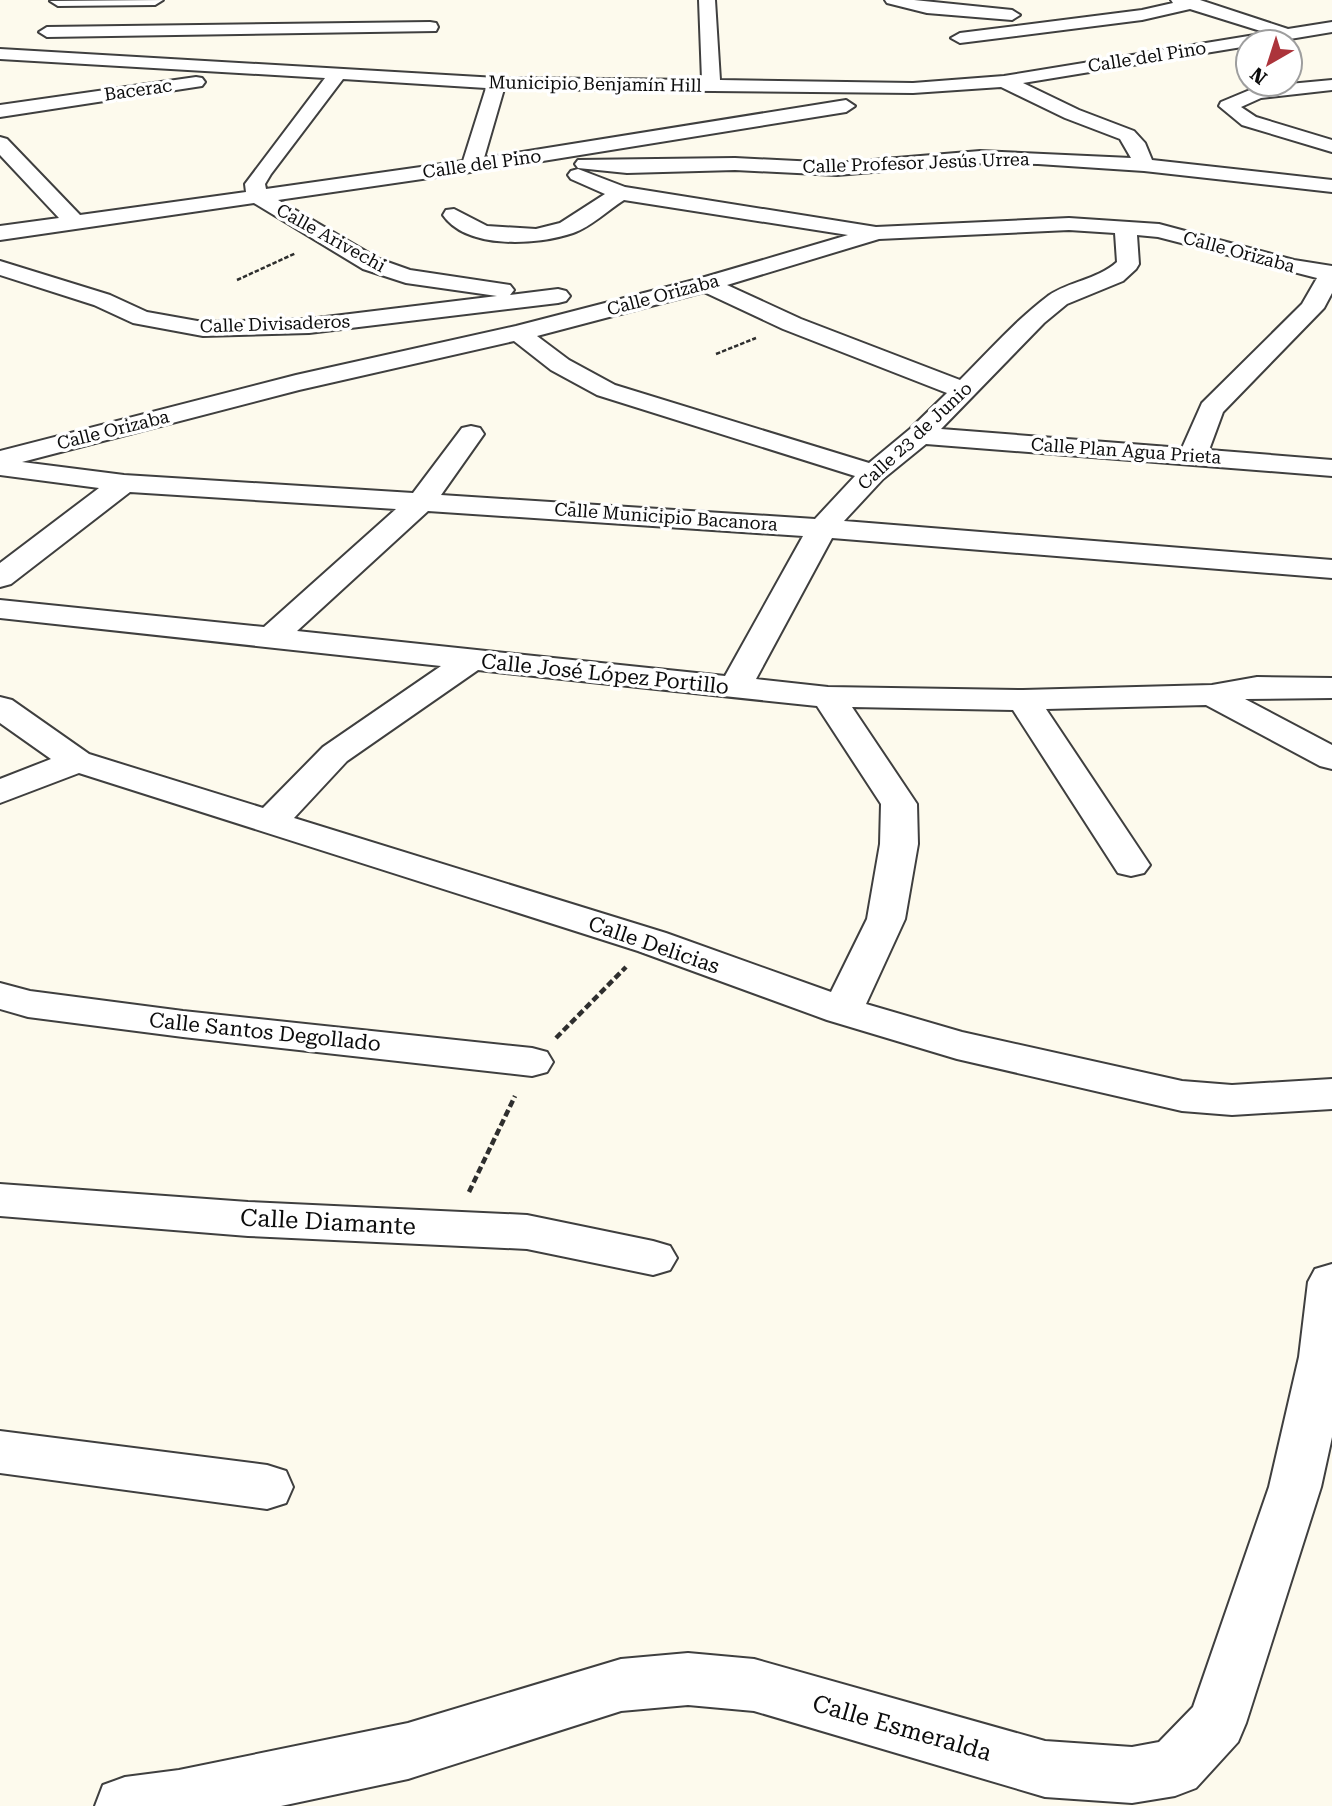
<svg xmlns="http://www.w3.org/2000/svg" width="1332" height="1806" viewBox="0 0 1332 1806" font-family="'Roboto Serif',serif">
	<rect width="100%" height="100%" fill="#fdfaed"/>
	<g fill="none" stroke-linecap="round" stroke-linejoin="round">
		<defs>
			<path id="minor" d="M163 0 155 5 58 6 50 1Z
				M699 0H715L720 80 913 83 1004 76 1267 33 1190 9 1142 20 960 43 951 38 960 33 1142 10 1173 3 1171 0H1200L1288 29 1332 22V32L1272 42H1248V46L1023 83 1079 110 1134 131 1145 143 1152 160 1332 180V192L1144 171 1038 164 980 163 837 175 735 170 627 173 578 168 575 164 578 160 735 158 837 163 980 151 1131 158 1120 139 1065 118 1001 87 913 93 504 89 484 158 846 100 855 106 846 112 518 165 278 200 379 259 410 270 510 285 514 290 510 295 558 289 566 291 570 296 566 301 558 303 309 333 203 336 133 323 94 305 0 275V261L110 295 147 312 203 322 309 319 497 296 406 283 363 269 254 203 0 240V226L59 218 0 155V137L7 139 80 215 246 192 245 184 325 78 0 59V49L497 78 702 80ZM343 79 486 88 463 161 266 189 265 184 271 174Z
				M885 0H914L1012 10 1020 15 1012 20 927 13 887 3Z
				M430 22 436 23 438 27 436 31 47 37 39 32 47 27Z
				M196 77 202 78 205 82 202 86 0 117V105Z
				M1332 80V90L1261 98 1241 107 1256 117 1332 140V152L1242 125 1219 106 1221 102 1257 87Z
				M578 169 625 187 876 227 1069 218 1159 224 1294 260 1332 266V293L1324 308 1223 412 1209 450 1332 460V476L926 444 883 479 844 521 1332 560V578L832 538 756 679 828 687 1023 690 1212 685 1257 677 1332 678V698L1245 699 1332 745V769L1320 766 1206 705 1046 709 1150 865 1144 873 1131 876 1118 873 1013 710 852 707 917 804 918 844 905 919 866 1004 962 1032 1182 1081 1232 1085 1332 1079V1109L1232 1115 1182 1111 957 1059 827 1020 638 951 79 773 0 803V779L51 759 0 723V697L12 700 89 754 263 808 323 747 441 666 0 618V600L264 627 396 509 130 492 11 584 0 587V563L99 488 0 475V451L296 375 516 326 698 279 848 235 624 200C608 210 591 227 573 233 538 245 467 250 443 215L446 210 454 209 487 226 536 229 560 223 605 194 571 179 568 175 571 171ZM1069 230 1115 233 1117 262C1097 280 1069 281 1048 296 1016 320 988 352 960 380L801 319 727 285 879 239ZM1137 235 1158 237 1317 278 1302 304 1202 403 1182 448 941 429 1044 323 1067 304 1123 281 1136 269 1139 264ZM704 292 783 329 947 393 910 429 869 463 615 385 569 360 537 336ZM514 341 551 370 597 395 855 476 815 519 441 495 484 434 480 428 471 426 462 428 413 493 124 475 22 462 299 390ZM428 511 803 536 725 676 297 631ZM478 670 817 706 881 804 880 844 867 919 831 992 666 933 294 818 347 761Z
				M0 983 30 991 183 1011 532 1048 547 1052 553 1062 547 1072 532 1076 183 1037 28 1017 0 1009Z
				M0 1184 248 1202 527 1215 653 1241 670 1246 677 1258 670 1270 653 1275 527 1249 248 1236 0 1216Z
				M1332 1264V1437L1321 1487 1246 1723 1238 1742 1196 1788 1175 1796 1132 1803 1045 1797 754 1711 688 1705 621 1711 408 1779 281 1806H95L103 1785 125 1777 179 1770 408 1723 621 1659 688 1653 754 1659 1045 1741 1132 1747 1159 1742 1193 1707 1269 1487 1299 1357 1308 1282 1315 1269Z
				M0 1431 267 1465 286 1471 293 1487 286 1503 267 1509 0 1473Z"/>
		</defs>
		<use href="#minor" stroke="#3f3f3f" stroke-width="4"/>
		<path stroke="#2e2e2e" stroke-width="2.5" stroke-dasharray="4.5 2" stroke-linecap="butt" d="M237 280 296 253
			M716 354 756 338"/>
		<path stroke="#2e2e2e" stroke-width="4.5" stroke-dasharray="7 3.5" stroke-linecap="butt" d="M556 1038 626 967
			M469 1192 515 1096"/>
		<use href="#minor" fill="#fff" fill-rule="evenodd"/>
	</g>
	<g text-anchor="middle" stroke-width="7" stroke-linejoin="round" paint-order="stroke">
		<g font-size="18" fill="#0c0c0c" stroke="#fff">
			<text transform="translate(1147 57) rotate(-9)" y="6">Calle del Pino</text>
			<text transform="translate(595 84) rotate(1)" y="6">Municipio Benjamín Hill</text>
			<text transform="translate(138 90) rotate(-8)" y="6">Bacerac</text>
			<text transform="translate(916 163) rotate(-2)" y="6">Calle Profesor Jesús Urrea</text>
			<text transform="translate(482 164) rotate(-8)" y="6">Calle del Pino</text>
			<text transform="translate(331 238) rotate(29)" y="6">Calle Arivechi</text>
			<text transform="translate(1239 252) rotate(15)" y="6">Calle Orizaba</text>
			<text transform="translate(663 295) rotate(-15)" y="6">Calle Orizaba</text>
			<text transform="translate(275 324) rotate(-2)" y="6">Calle Divisaderos</text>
			<text transform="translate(113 430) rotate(-14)" y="6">Calle Orizaba</text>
			<text transform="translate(915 436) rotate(-43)" y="6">Calle 23 de Junio</text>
			<text transform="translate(1126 451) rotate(4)" y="6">Calle Plan Agua Prieta</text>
			<text transform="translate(666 517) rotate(4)" y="6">Calle Municipio Bacanora</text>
		</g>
		<g font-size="21" fill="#0c0c0c" stroke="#fff">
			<text transform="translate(605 674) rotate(6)" y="7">Calle José López Portillo</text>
			<text transform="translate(654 945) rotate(19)" y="7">Calle Delicias</text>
			<text transform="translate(265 1032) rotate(6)" y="7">Calle Santos Degollado</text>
		</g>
		<g font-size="24" fill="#0c0c0c" stroke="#fff">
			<text transform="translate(328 1222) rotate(3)" y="8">Calle Diamante</text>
			<text transform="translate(902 1728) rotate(16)" y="8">Calle Esmeralda</text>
		</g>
	</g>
	<g transform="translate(1269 63) rotate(219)"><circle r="33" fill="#ffffff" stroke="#9e9e9e" stroke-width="2"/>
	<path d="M0-5L12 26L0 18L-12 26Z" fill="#ac343b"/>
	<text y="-10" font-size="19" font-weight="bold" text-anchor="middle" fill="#0c0c0c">N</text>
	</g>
</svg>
